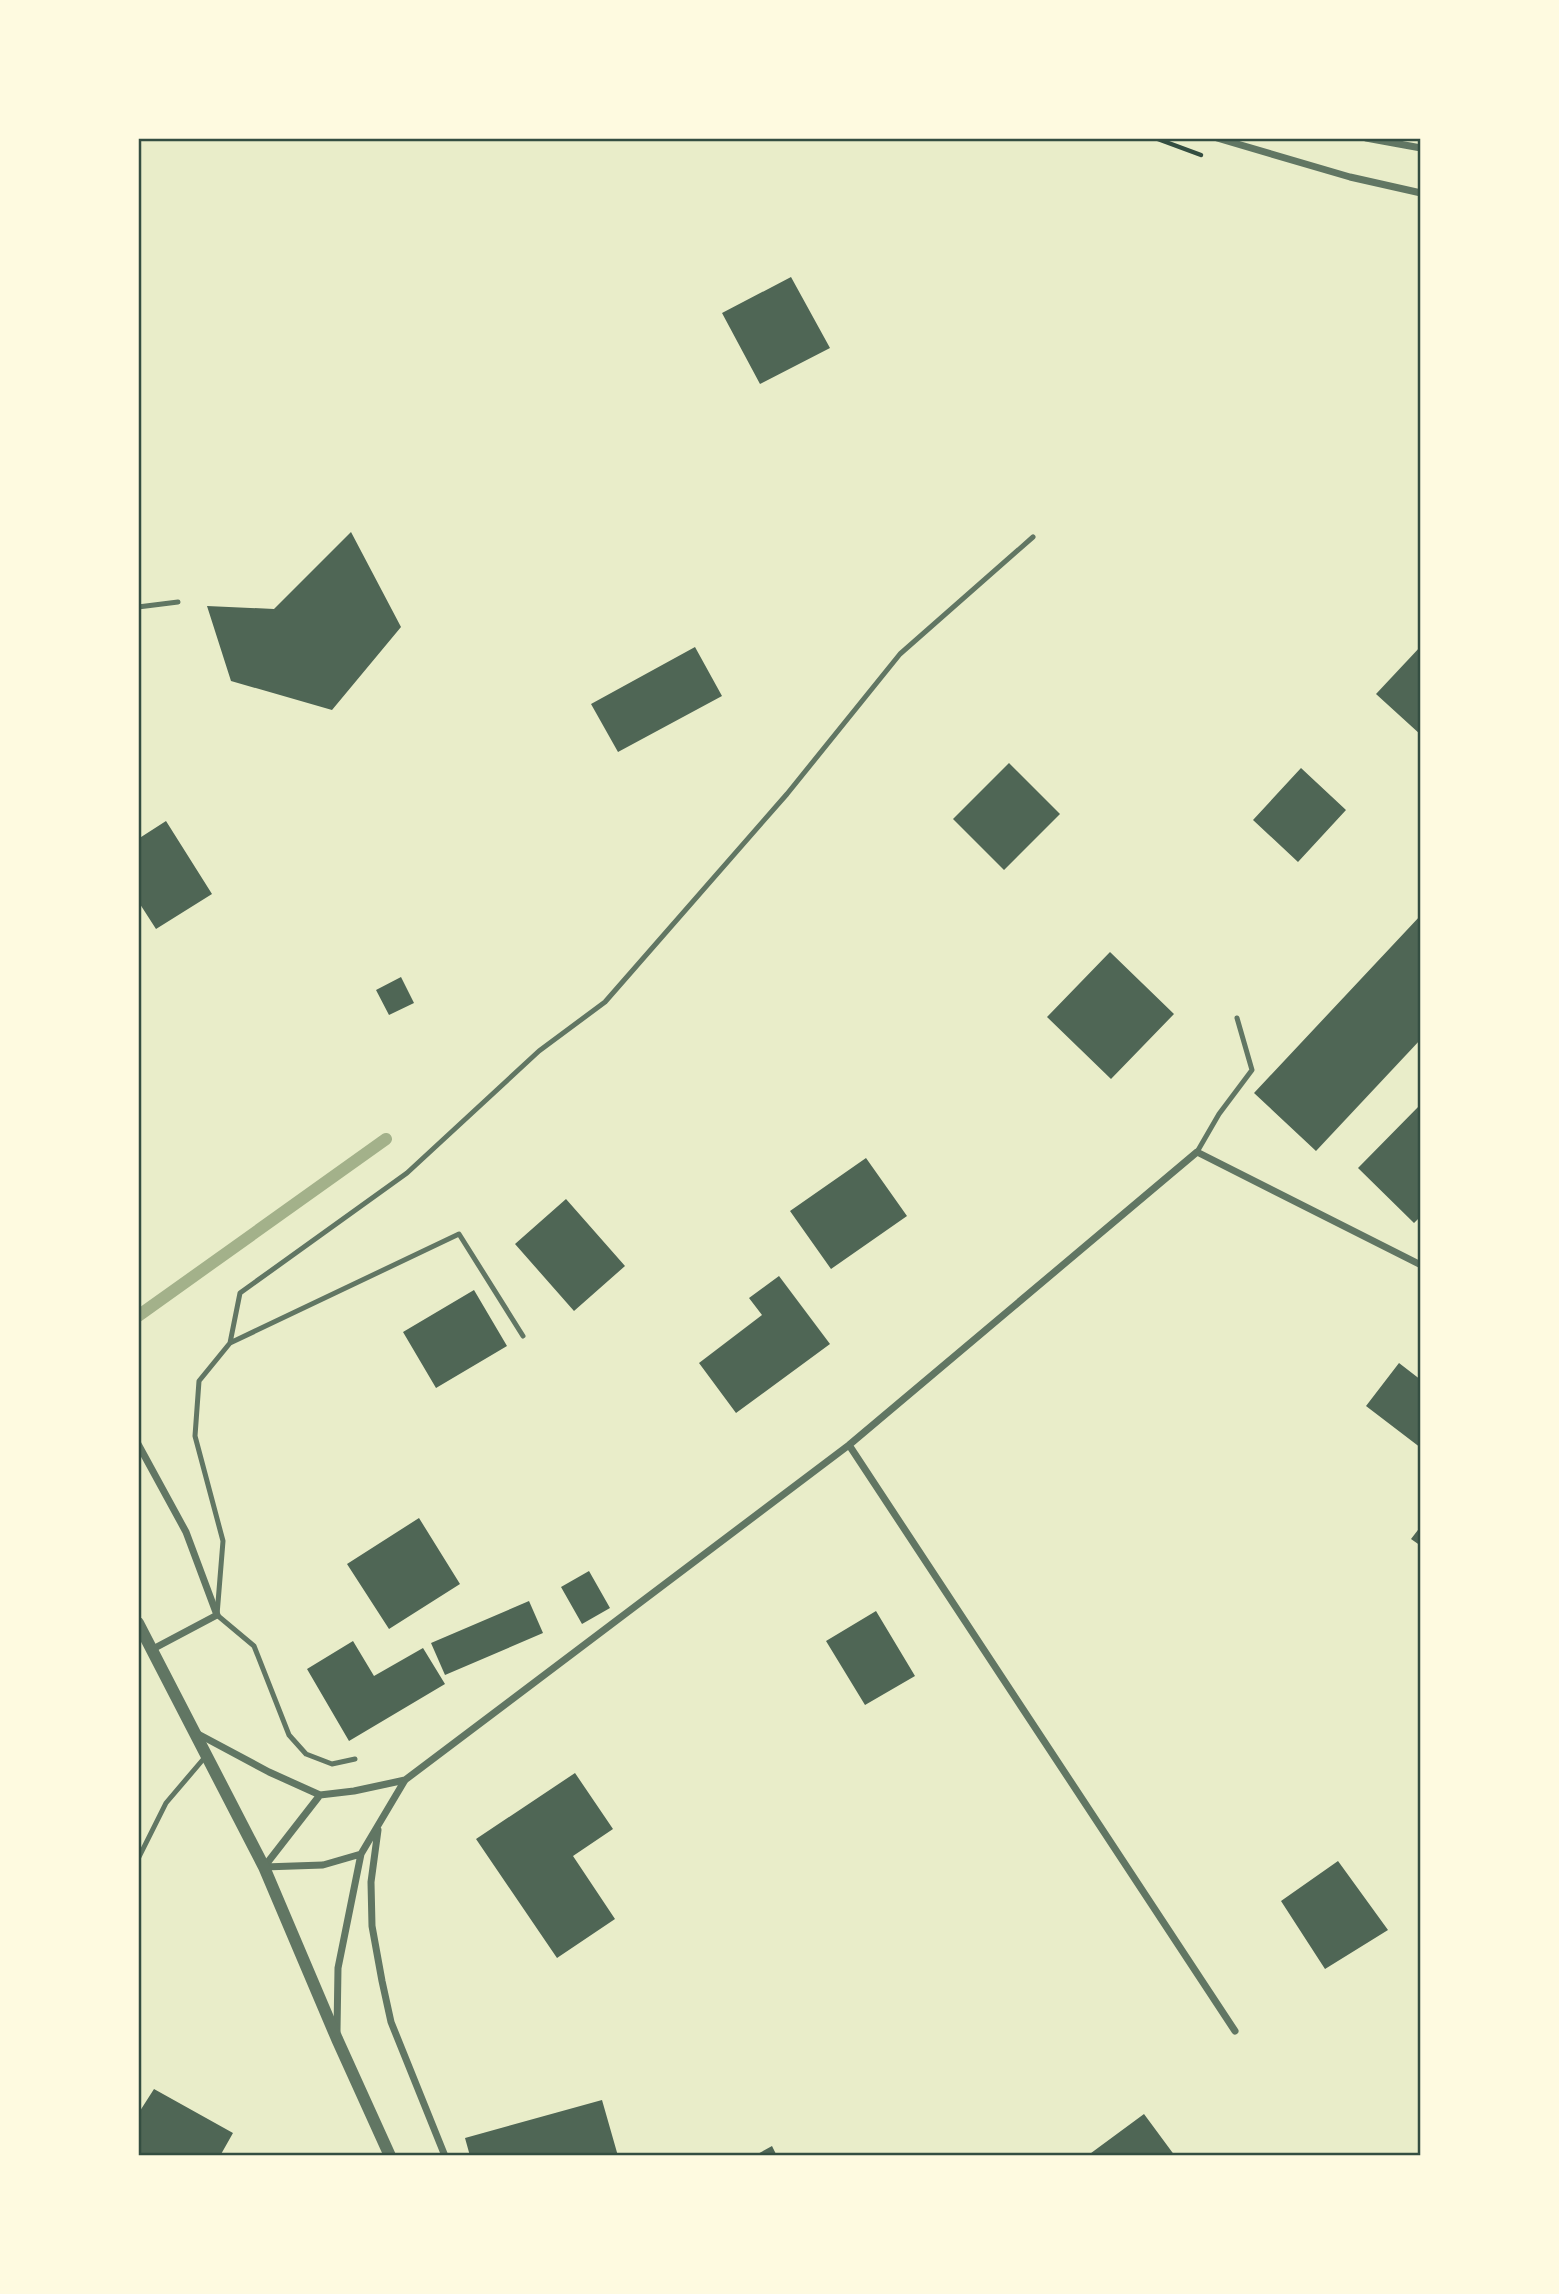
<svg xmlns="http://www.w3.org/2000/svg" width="1559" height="2294" viewBox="0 0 1559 2294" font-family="'DM Sans',sans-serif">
	<rect width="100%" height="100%" fill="#e9edc9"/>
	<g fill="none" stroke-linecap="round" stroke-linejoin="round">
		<path stroke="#a3b18a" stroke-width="12" d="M138 1316 386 1139"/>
	</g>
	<path fill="#4f6655" d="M791 277 830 348 760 384 722 313Z
		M351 532 401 627 332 710 231 681 207 606 274 609Z
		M1421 646V735L1376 694Z
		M695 647 722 696 618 752 591 704Z
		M1009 763 1060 814 1004 870 953 819Z
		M1301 768 1346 810 1298 862 1253 820Z
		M166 821 212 894 156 929 138 901V839Z
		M1421 915V1039L1316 1151 1254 1093Z
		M1110 952 1174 1014 1111 1079 1047 1017Z
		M401 977 414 1003 389 1015 376 990Z
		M1421 1104V1216L1414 1223 1358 1168Z
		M866 1158 907 1216 831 1269 790 1211Z
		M566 1199 625 1266 574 1311 515 1244Z
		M779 1276 830 1344 736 1413 699 1363 762 1315 749 1298Z
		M474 1290 507 1346 436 1388 403 1332Z
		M1399 1363 1421 1380V1448L1366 1406Z
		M419 1518 460 1584 389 1629 347 1564Z
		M1421 1526V1546L1411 1539Z
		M589 1571 610 1608 582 1624 561 1587Z
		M529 1601 543 1633 445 1675 431 1643Z
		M876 1611 915 1676 865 1705 826 1641Z
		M353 1641 374 1676 423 1648 445 1684 349 1741 307 1669Z
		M575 1773 613 1829 573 1856 615 1919 557 1958 476 1839Z
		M1338 1861 1388 1930 1325 1969 1281 1901Z
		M154 2089 233 2133 220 2156H138V2114Z
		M602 2100 618 2156H470L465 2138Z
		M1144 2114 1175 2156H1087Z
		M772 2146 777 2156H754Z"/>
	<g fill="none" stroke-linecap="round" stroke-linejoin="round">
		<path stroke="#344e41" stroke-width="4.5" d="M1155 138 1201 155"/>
		<path stroke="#617663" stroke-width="5" d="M138 607 178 602
			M1197 1152 1219 1114 1252 1070 1237 1018
			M230 1343 240 1293 407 1173 539 1051 605 1002 787 794 900 654 1033 537
			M355 1759 332 1764 306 1754 289 1735 254 1646 217 1615 223 1541 195 1436 199 1381 230 1343 459 1234 523 1336
			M138 1859 166 1803 206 1756"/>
		<path stroke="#617663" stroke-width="7" d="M1217 138 1350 177 1421 193
			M1366 138 1421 148
			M138 1444 186 1532 217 1615 151 1650
			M849 1445 1235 2031
			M198 1734 269 1772 320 1795 354 1791 405 1780
			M378 1830 371 1882 372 1926 382 1981 391 2022 445 2156
			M264 1867 323 1865 361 1854
			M264 1867 320 1795
			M337 2031 338 1968 361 1854 405 1780 849 1445 1197 1152 1421 1265"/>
		<path stroke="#617663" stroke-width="12" d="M138 1623 264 1867 337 2039 390 2156"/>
	</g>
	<rect width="1559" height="2294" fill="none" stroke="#fefae0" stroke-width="280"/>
	<rect x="140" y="140" width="1279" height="2014" fill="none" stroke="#344e41" stroke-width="2.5"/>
</svg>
